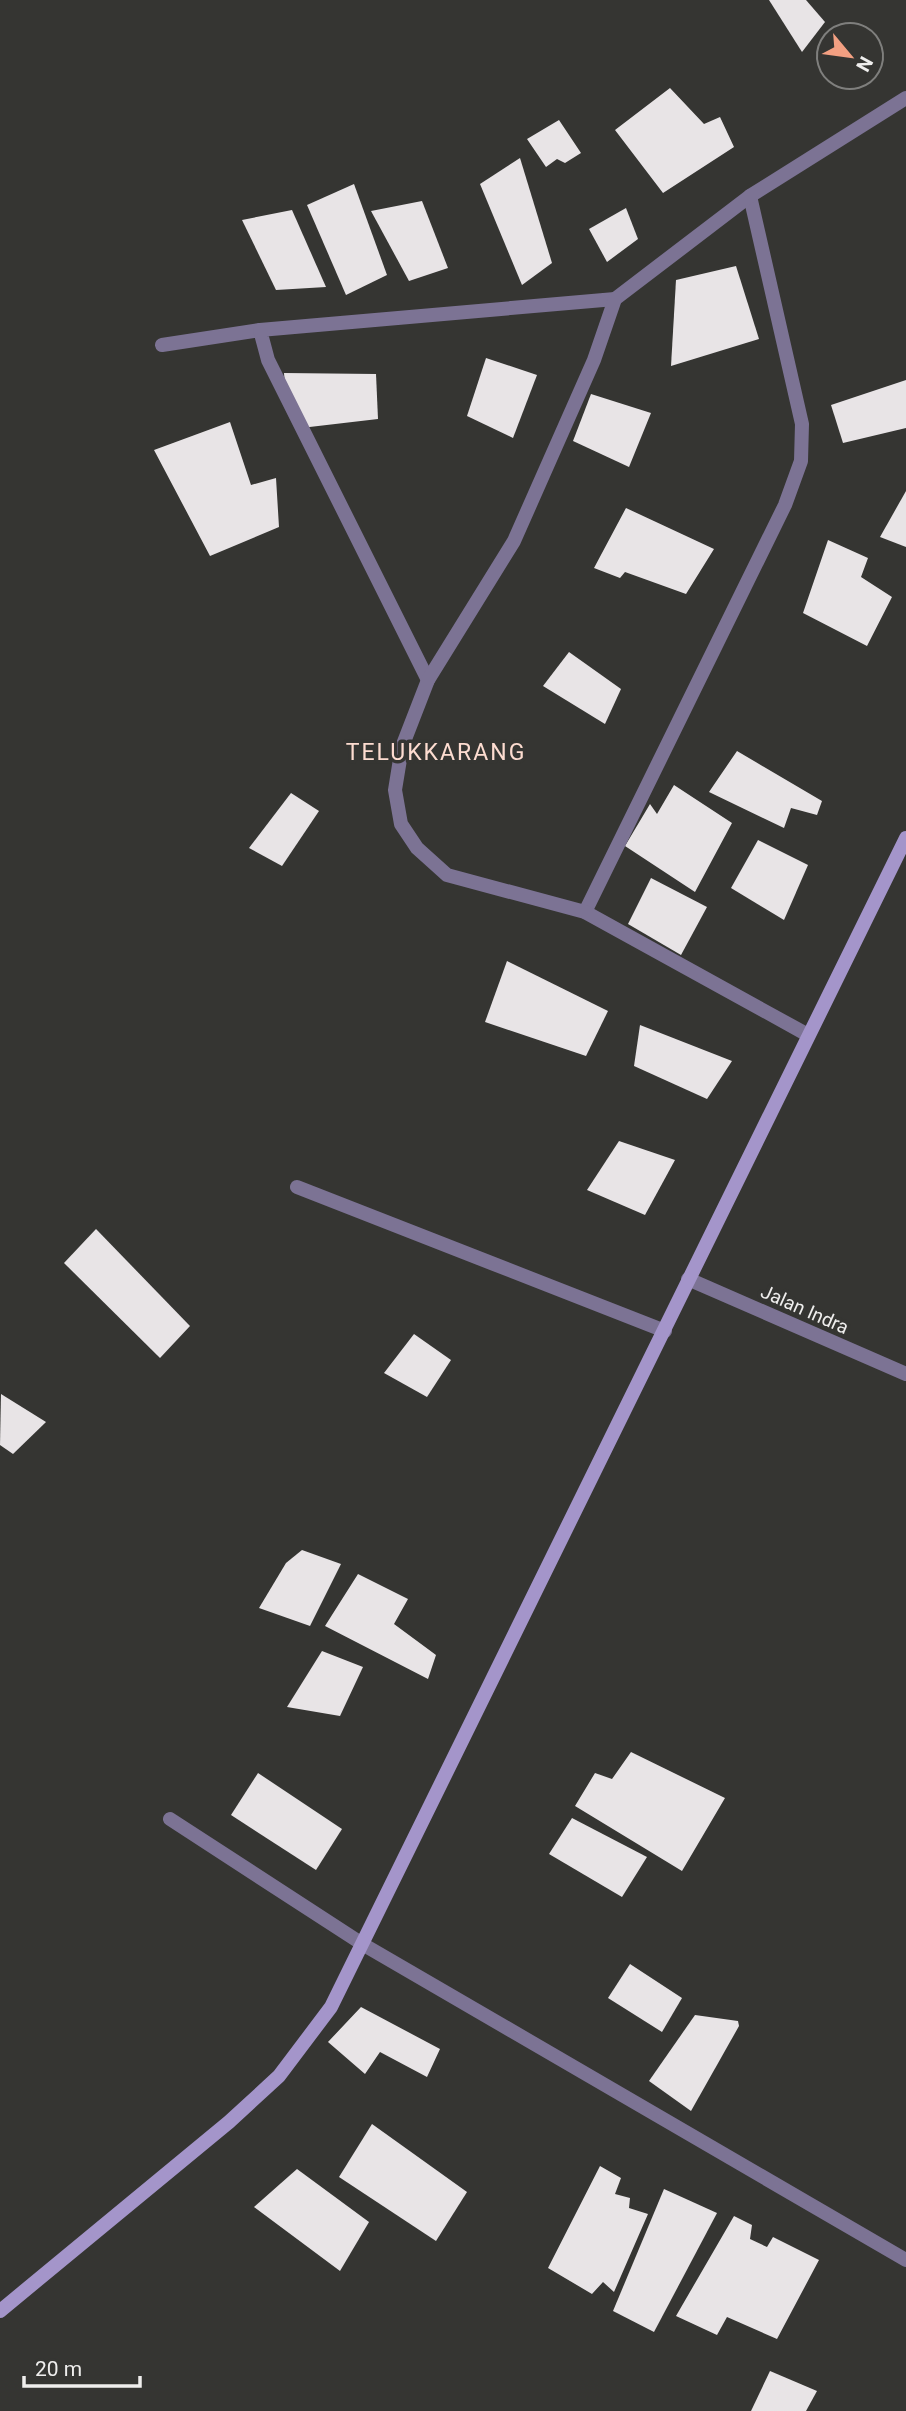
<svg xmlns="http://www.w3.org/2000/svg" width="906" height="2411" font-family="Roboto,sans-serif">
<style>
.building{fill:#e8e4e6}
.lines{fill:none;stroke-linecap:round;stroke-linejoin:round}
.minor{stroke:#7c7394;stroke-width:14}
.secondary{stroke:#a495ca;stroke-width:14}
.labels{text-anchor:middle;stroke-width:7;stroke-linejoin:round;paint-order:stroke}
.street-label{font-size:19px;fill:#efeeed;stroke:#353532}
.quarter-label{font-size:23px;letter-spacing:2px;fill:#fddcd0;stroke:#353532}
</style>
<rect width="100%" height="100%" fill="#353532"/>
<!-- building -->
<g class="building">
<polygon points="769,0 806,0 825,22 802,52"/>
<polygon points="670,88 704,124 720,117 734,147 663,193 615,130"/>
<polygon points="559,120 581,153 565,163 557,159 546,167 527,139"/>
<polygon points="520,158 552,263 522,285 480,184"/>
<polygon points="354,184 387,275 346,295 307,205"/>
<polygon points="422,201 448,268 409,281 371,211"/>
<polygon points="626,208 638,239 607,262 589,229"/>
<polygon points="292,210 326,287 276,290 242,220"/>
<polygon points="736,266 759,339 671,366 676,280"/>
<polygon points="486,358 537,375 513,438 467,416"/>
<polygon points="284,373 376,374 378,419 301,428 285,384"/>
<polygon points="906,380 906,428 843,443 831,405"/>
<polygon points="591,394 651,413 629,467 573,441"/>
<polygon points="230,422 251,485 276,478 279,527 210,556 154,450"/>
<polygon points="906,491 906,547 880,537"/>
<polygon points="626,508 714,549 686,594 625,572 620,578 594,568"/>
<polygon points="828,540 868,558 861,577 892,597 867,646 803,613"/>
<polygon points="569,652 621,689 605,724 543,686"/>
<polygon points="737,751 822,801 817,815 791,808 784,828 709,792"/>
<polygon points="674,785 732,823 695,892 625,846 650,804 657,814"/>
<polygon points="291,793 319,811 282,866 249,848"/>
<polygon points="758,840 808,865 784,920 731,888"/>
<polygon points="651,878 707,907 681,955 628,924"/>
<polygon points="507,961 608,1011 586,1056 485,1022"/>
<polygon points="640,1025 732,1061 707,1099 634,1066"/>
<polygon points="619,1141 675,1160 645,1215 587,1190"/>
<polygon points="96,1229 190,1326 160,1358 64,1263"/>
<polygon points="414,1334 451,1360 427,1397 384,1373"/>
<polygon points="1,1394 46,1422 13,1454 0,1445"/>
<polygon points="302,1550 341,1564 310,1626 259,1608 286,1563"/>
<polygon points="358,1574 408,1599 394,1624 436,1655 428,1679 325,1626"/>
<polygon points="322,1651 363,1667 340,1716 287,1707"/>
<polygon points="631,1752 725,1798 682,1871 575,1806 595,1773 612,1779"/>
<polygon points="258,1773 342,1829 316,1870 231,1815"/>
<polygon points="572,1818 647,1857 622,1897 549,1854"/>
<polygon points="630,1964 682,1998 662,2032 608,1998"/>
<polygon points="361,2007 440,2049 427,2077 380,2052 365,2074 328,2042"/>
<polygon points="695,2015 738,2021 739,2026 691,2111 649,2081"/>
<polygon points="372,2124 467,2192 436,2241 339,2177"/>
<polygon points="600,2166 621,2178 615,2194 630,2198 629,2208 648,2214 614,2292 603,2282 592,2294 548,2268"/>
<polygon points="297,2169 369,2222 340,2271 254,2207"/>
<polygon points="664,2189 717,2213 654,2332 613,2311"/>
<polygon points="734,2216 752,2225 750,2239 767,2247 773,2237 819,2260 777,2339 727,2317 717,2335 676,2316"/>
<polygon points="770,2371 817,2391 806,2411 751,2411"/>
</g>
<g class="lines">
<!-- minor -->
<g class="minor">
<polyline points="162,345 260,330"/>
<polyline points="428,680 268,360 260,330 615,299"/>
<polyline points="585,912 785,505 801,461 802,424 750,196"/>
<polyline points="808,1035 585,912 447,875 417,848 401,824 395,790 402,747 428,680 514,541 594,360 615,299 750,196 906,98"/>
<polyline points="297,1187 665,1331"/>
<polyline points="688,1279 906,1374"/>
<polyline points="170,1819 364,1945 906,2260"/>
</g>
<!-- secondary -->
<polyline class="secondary" points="0,2311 229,2122 279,2076 331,2007 906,838"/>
</g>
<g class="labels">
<!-- street labels -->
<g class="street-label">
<text transform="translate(805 1309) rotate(24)" y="7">Jalan Indra</text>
</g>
<!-- quarter labels -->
<g class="quarter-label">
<text x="436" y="760">TELUKKARANG</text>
</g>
</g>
<!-- north arrow -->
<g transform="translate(850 56) rotate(119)"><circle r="33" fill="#353532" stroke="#7f7f7d" stroke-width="2"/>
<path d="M0-5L12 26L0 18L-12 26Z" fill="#f3a082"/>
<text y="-10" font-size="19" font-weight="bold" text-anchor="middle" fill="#efeeed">N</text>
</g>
<!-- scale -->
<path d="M24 2376v10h116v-10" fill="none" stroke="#efeeed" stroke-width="3.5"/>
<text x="35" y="2376" font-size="21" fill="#efeeed" stroke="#353532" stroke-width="5" paint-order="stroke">20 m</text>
</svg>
